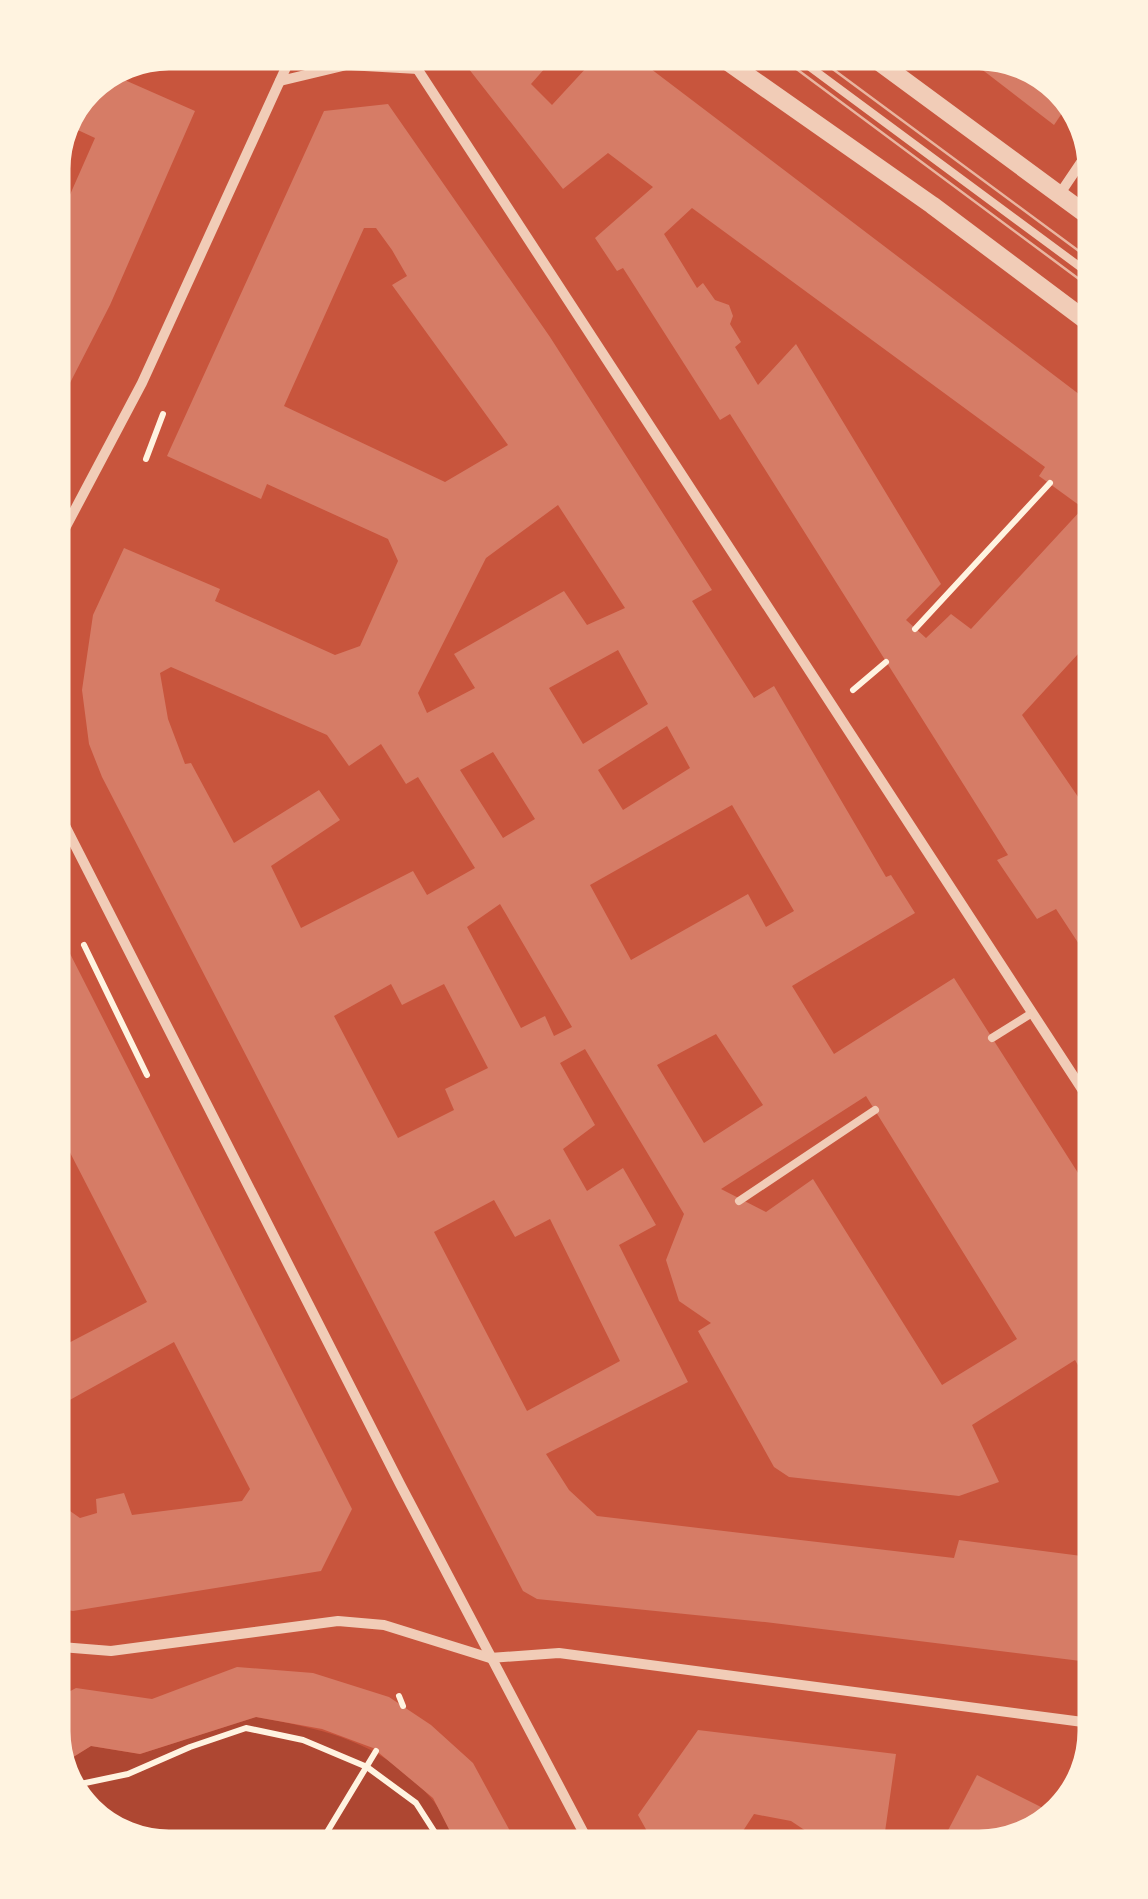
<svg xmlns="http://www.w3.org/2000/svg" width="1148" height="1899" font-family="'Titillium Web',sans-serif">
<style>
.green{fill:#ae4732}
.building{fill:#d67c66;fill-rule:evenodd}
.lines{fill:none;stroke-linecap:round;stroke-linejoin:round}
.path{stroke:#fff3e0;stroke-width:6}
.service{stroke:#f1ccb7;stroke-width:8}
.minor{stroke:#f1ccb7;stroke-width:10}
.tertiary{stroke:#f1ccb7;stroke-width:18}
.tram{stroke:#e9b49f;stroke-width:2.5}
.rim{fill:none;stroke:#fff3e0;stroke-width:5}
</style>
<rect width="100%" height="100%" fill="#c8553d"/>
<!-- green -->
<path class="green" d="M 256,1717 C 328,1730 379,1741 430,1797 C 442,1809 449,1830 457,1845 L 162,1849 L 103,1829 L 62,1782 L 62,1764 L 91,1746 L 140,1754 Z"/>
<!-- building -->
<g class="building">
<path d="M 454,50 L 561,50 L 531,84 L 552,105 L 587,67 L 564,50 L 626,50 L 1088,401 L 1090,641 L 1022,715 L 1085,807 L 1091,800 L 1092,964 L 1056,909 L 1037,919 L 997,860 L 1008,855 L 742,433 L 730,414 L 720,420 L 623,268 L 617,271 L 595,238 L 653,187 L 608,153 L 563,189 ZM 692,208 L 1045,467 L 1039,476 L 1083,508 L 971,629 L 951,614 L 926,638 L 906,620 L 941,584 L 796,344 L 758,385 L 735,347 L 741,342 L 730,324 L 733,316 L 729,305 L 715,300 L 703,283 L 697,288 L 664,234 Z"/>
<polygon points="992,52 1046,70 1071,100 1054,125 980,68"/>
<polygon points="111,74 195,111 110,305 52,418 51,229 54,231 95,138 67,125 85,84"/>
<path d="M 388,104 L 550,337 L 712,590 L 692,601 L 754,698 L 774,686 L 886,877 L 891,875 L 915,913 L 792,986 L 834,1054 L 954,978 L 1094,1198 L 1095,1395 L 1075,1360 L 972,1425 L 999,1482 L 959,1496 L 789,1477 L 774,1467 L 698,1331 L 711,1323 L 679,1301 L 666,1260 L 684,1214 L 585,1049 L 560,1063 L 595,1125 L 563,1149 L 587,1191 L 623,1168 L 656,1225 L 619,1245 L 688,1382 L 546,1454 L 569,1490 L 597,1516 L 954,1558 L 959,1540 L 1097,1558 L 1097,1663 L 765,1622 L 537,1599 L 523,1591 L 102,777 L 89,744 L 82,690 L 93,615 L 124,548 L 220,589 L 215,601 L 335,655 L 360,646 L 398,561 L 388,539 L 267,484 L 261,499 L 167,456 L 324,111 ZM 364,228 L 376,228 L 392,250 L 407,276 L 392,285 L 508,445 L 445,482 L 284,406 ZM 558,505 L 625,608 L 587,625 L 564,591 L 454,654 L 475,688 L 427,713 L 418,693 L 486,558 ZM 618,650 L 648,704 L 583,744 L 549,688 ZM 171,667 L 327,735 L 349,766 L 381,744 L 406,784 L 418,777 L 475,868 L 427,895 L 413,871 L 301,928 L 271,866 L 340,820 L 319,790 L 234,843 L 191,763 L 185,764 L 168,719 L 160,673 ZM 667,726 L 690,768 L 623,810 L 598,770 ZM 493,752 L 535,819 L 503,838 L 460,770 ZM 732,805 L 794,911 L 766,927 L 748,894 L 631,960 L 590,885 ZM 500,904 L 572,1027 L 554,1036 L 545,1016 L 521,1028 L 467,927 ZM 391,984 L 402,1005 L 444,984 L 488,1068 L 445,1089 L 454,1110 L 398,1138 L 334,1016 ZM 716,1034 L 763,1105 L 704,1143 L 657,1065 ZM 866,1096 L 1017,1339 L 942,1385 L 813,1179 L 766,1212 L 721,1189 ZM 494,1200 L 515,1237 L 550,1219 L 620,1361 L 527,1411 L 434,1232 Z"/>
<polygon points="56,926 352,1509 321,1571 73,1611 61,1609 60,1504 80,1518 97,1513 96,1499 124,1493 132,1515 242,1501 250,1489 174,1342 59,1406 59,1348 147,1302 61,1135 57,1137"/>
<polygon points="237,1667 313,1673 389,1697 431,1725 473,1763 517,1844 457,1845 433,1798 373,1748 322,1729 256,1717 140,1754 91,1746 62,1764 61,1696 76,1688 152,1699"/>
<polygon points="698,1730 896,1754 884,1839 818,1839 791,1821 754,1814 741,1834 744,1841 653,1842 638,1815"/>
<polygon points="977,1775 1057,1815 1031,1837 944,1838"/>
</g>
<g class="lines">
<!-- path -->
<g class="path">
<polyline points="146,459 163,414"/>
<polyline points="915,629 1050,483"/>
<polyline points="853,690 886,662"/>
<polyline points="84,945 147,1075"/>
<polyline points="399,1696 403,1706"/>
<polyline points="66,1787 128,1774 190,1747 246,1728 303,1740 367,1767 416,1803 443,1845"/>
<polyline points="318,1847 376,1751"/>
</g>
<!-- service -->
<g class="service">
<polyline points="787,50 1087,272"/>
<polyline points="992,1038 1032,1013"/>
<polyline points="739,1201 875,1110"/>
</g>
<!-- minor -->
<g class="minor">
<polyline points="405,50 1093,1106"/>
<polyline points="280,81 347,65 418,69"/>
<polyline points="1059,195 1086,155"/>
<polyline points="53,551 142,383 294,50"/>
<polyline points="55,806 400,1484 589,1843"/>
<polyline points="61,1647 111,1651 338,1621 384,1625 490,1658 559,1653 1098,1724"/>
</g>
<!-- tertiary -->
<g class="tertiary">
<polyline points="711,50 932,205 1088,322"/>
<polyline points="863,50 1087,215"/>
</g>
<!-- tram -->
<g class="tram">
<polyline points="771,50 1087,285"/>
<polyline points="807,50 1087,257"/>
</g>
</g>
<!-- crop -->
<path d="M0 0H1148V1899H0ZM169 68H979A101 101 0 0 1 1080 169V1731A101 101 0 0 1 979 1832H169A101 101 0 0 1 68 1731V169A101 101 0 0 1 169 68Z" fill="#fff3e0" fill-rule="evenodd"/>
<path class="rim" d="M169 68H979A101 101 0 0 1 1080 169V1731A101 101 0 0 1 979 1832H169A101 101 0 0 1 68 1731V169A101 101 0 0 1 169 68Z"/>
</svg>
